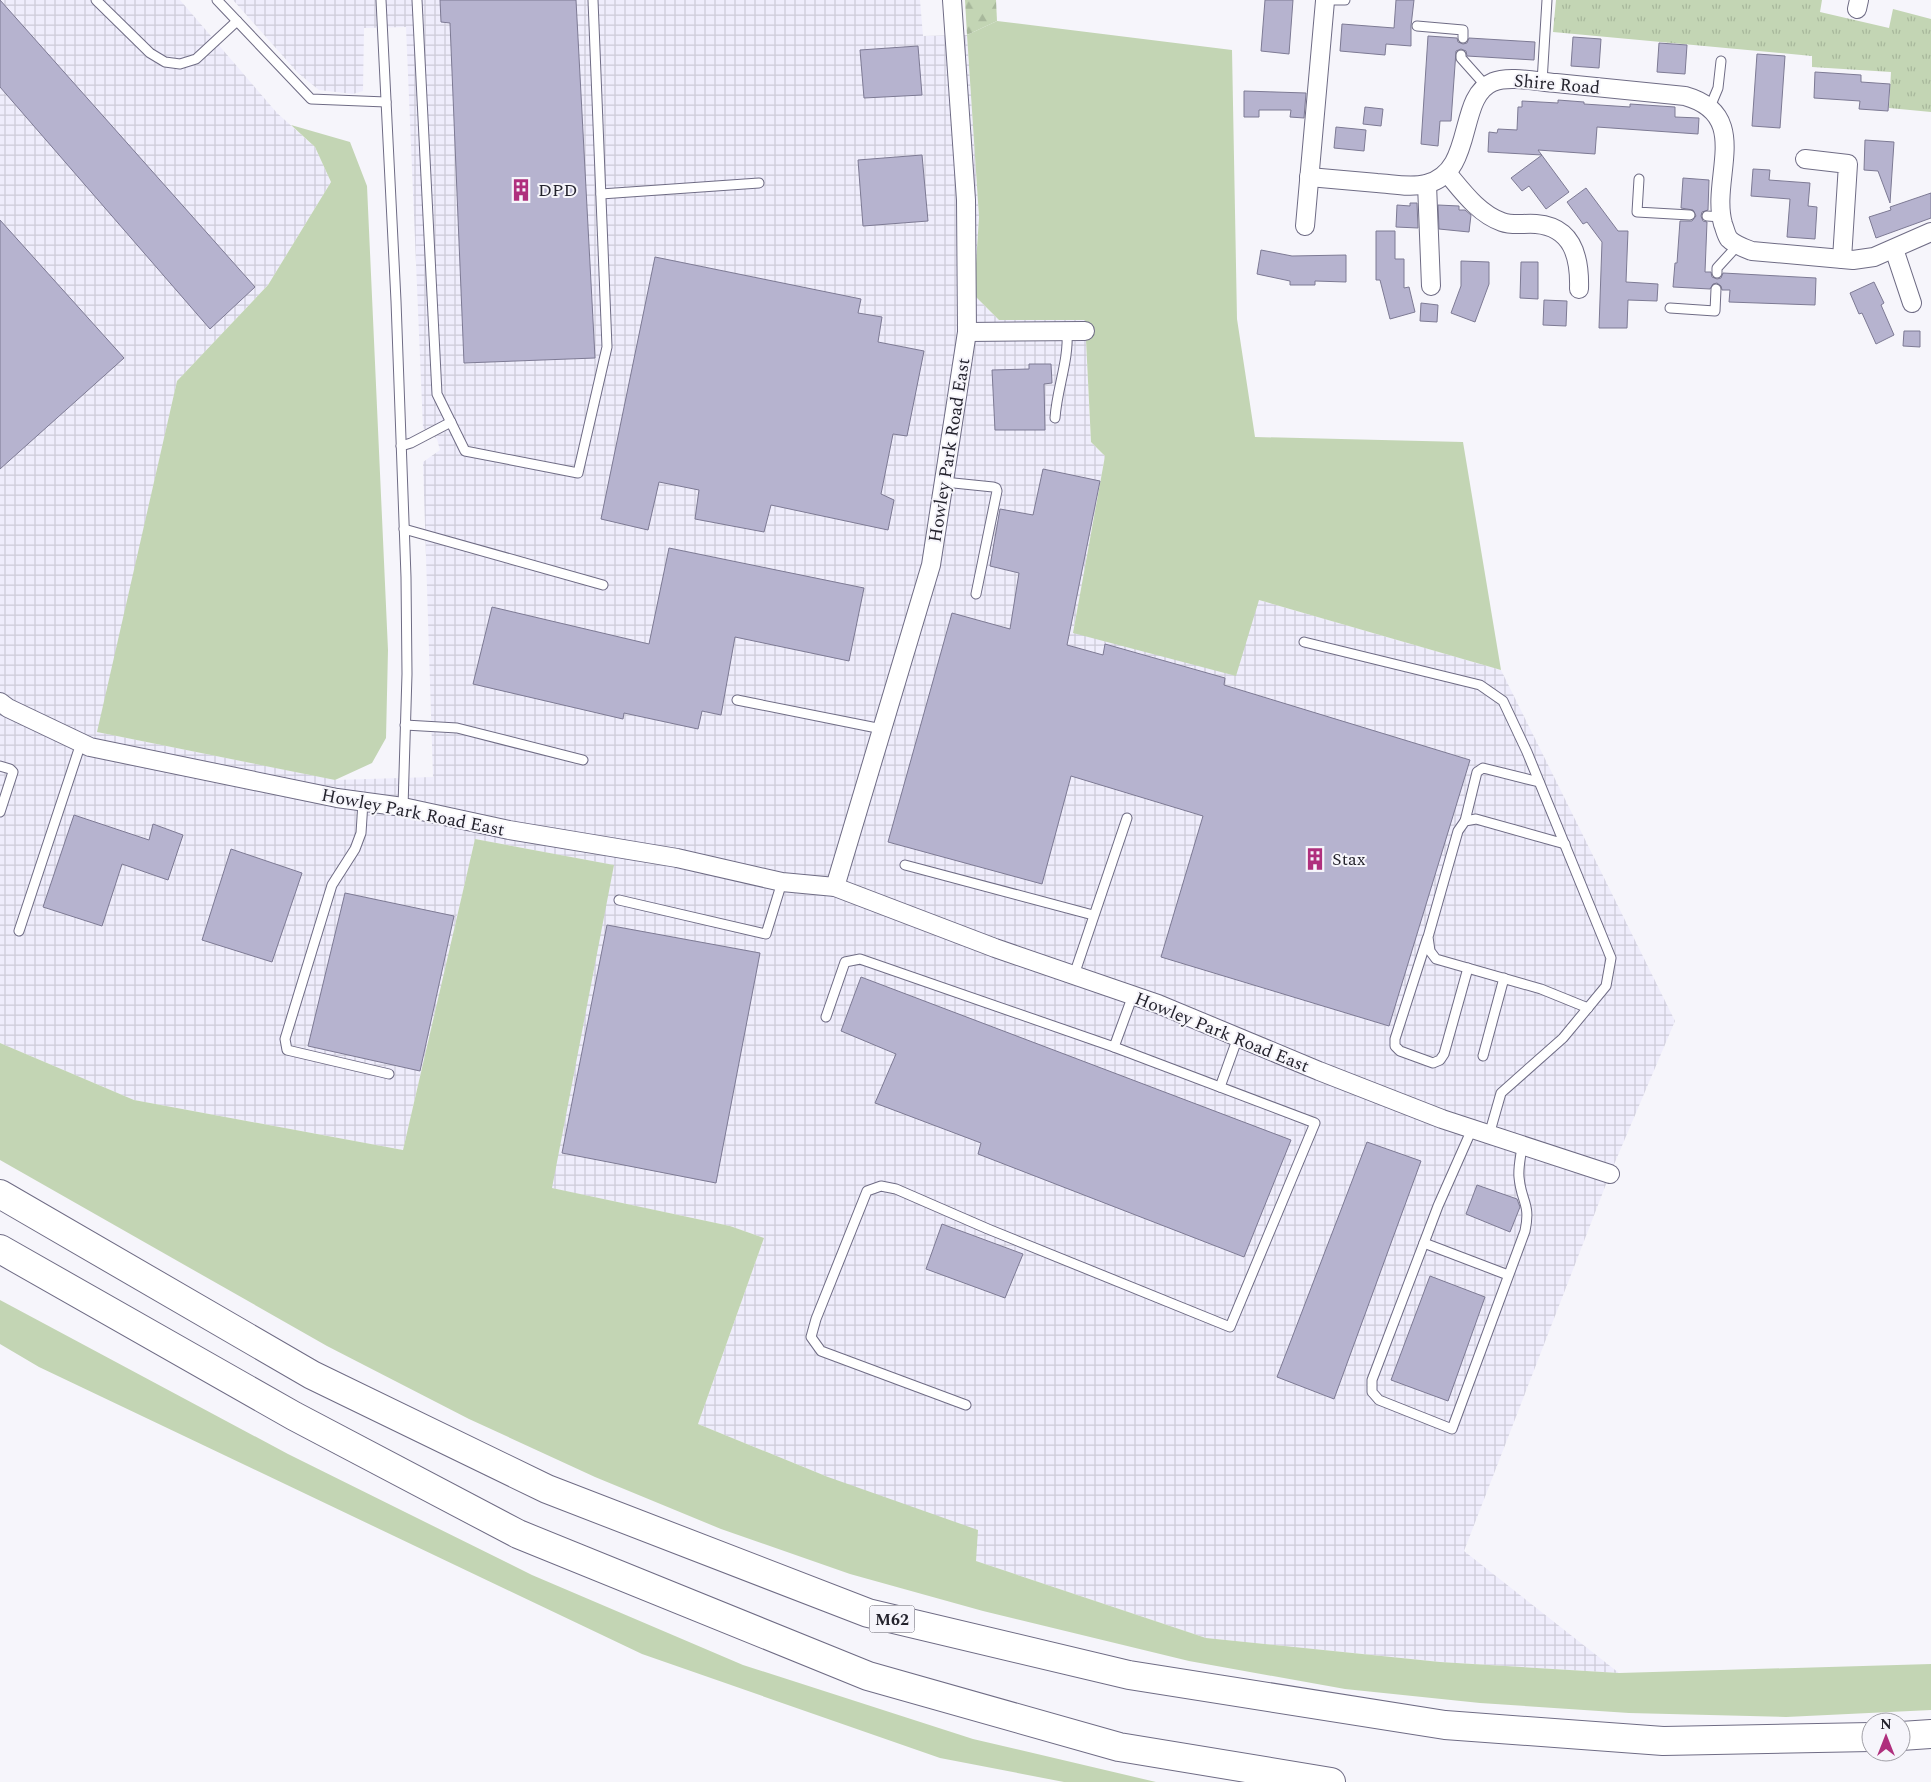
<svg xmlns="http://www.w3.org/2000/svg" width="1931" height="1782" font-family="Spectral,serif">
<style>
.industrial{fill:url(#industrial-grid)}
.grass{fill:#c3d5b4}
.forest{fill:url(#forest-firs)}
.park{fill:url(#park-tufts)}
.building{fill:#b6b3cf;stroke:#7d7a94}
.lines{fill:none;stroke-linecap:round;stroke-linejoin:round}
.lane-casing{stroke:#6f6c85;stroke-width:11}
.street-casing{stroke:#6f6c85;stroke-width:20}
.highway-casing{stroke:#6f6c85;stroke-width:30}
.lane{stroke:#fff;stroke-width:9}
.street{stroke:#fff;stroke-width:18}
.highway{stroke:#fff;stroke-width:28}
.labels{text-anchor:middle;stroke-width:4;stroke-linejoin:round;paint-order:stroke}
.shield{fill:#f6f5fb;stroke:#62616a;stroke-width:1}
.shield-label{font-size:16px;font-weight:bold;fill:#23222c}
.street-label{font-size:18px;fill:#23222c;stroke:#f6f5fb}
.poi-label{font-size:18px;fill:#23222c;stroke:#f6f5fb;text-anchor:start}
</style>
<defs>
<pattern id="industrial-grid" width="8" height="8" patternUnits="userSpaceOnUse" patternTransform="scale(1.25)"><rect width="8" height="8" fill="#efedfc"/><path d="M0 4h8M4 0v8" fill="none" stroke="#cdcbd8"/></pattern>
<pattern id="forest-firs" width="22" height="20" patternUnits="userSpaceOnUse" patternTransform="scale(1.25)"><rect width="22" height="20" fill="#c3d5b4"/><path d="M5 1l3.5 6h-7zM16 11l3.5 6h-7z" fill="#a7b79b"/></pattern>
<pattern id="park-tufts" width="24" height="20" patternUnits="userSpaceOnUse" patternTransform="scale(1.25)"><rect width="24" height="20" fill="#c3d5b4"/><path d="M3 7l-1-3M5 7V3M7 7l1-3M15 17l-1-3M17 17v-4M19 17l1-3" fill="none" stroke="#a7b79b"/></pattern>
</defs>
<rect width="100%" height="100%" fill="#f6f5fb"/>
<!-- industrial -->
<polygon class="industrial" points="0,0 180,0 277,113 315,147 331,182 268,285 177,381 98,732 335,780 433,777 423,462 440,450 437,439 423,428 406,27 364,28 363,91 353,94 319,90 298,73 233,0 920,0 923,36 967,35 979,217 974,295 999,320 1085,320 1091,442 1105,456 1073,633 1259,600 1501,670 1675,1021 1610,1174 1464,1551 1619,1673 1440,1662 1206,1638 976,1561 828,1477 698,1424 764,1238 730,1226 551,1188 613,865 475,839 403,1150 134,1100 0,1043"/>
<!-- grass -->
<g class="grass">
<polygon points="997,21 1232,50 1237,319 1255,437 1463,442 1501,670 1259,600 1236,676 1073,633 1105,456 1091,442 1085,320 999,320 974,295 979,217 967,35"/>
<polygon points="291,125 350,142 367,186 388,650 386,738 372,763 335,780 97,732 177,381 268,285 331,182 315,147"/>
<polygon points="475,839 614,865 552,1188 730,1226 764,1238 698,1424 828,1477 978,1530 976,1561 1206,1638 1440,1662 1619,1673 1931,1664 1931,1710 1786,1717 1629,1713 1480,1703 1345,1689 1189,1661 983,1611 850,1574 721,1529 595,1477 469,1419 327,1346 0,1160 0,1043 134,1100 403,1150"/>
<polygon points="0,1300 288,1454 532,1575 743,1665 973,1739 1156,1782 1064,1782 940,1758 642,1654 39,1367 0,1344"/>
</g>
<!-- forest -->
<polygon class="forest" points="965,0 996,0 997,21 967,35"/>
<!-- park -->
<polygon class="park" points="1556,0 1822,0 1820,12 1889,28 1893,9 1931,19 1931,112 1889,108 1891,72 1812,67 1812,56 1553,32"/>
<!-- building -->
<g class="building">
<polygon points="0,0 255,287 210,329 0,87"/>
<polygon points="440,0 576,0 595,358 464,363 450,23 441,22"/>
<polygon points="1265,0 1293,0 1289,54 1261,51"/>
<polygon points="1396,0 1414,0 1411,26 1411,46 1386,44 1385,55 1340,51 1342,24 1394,28"/>
<polygon points="1428,36 1457,38 1458,42 1463,44 1467,43 1469,38 1535,42 1534,60 1467,56 1466,51 1461,49 1456,51 1451,121 1440,121 1438,146 1421,144"/>
<polygon points="1573,37 1601,39 1599,68 1571,66"/>
<polygon points="1659,43 1687,45 1685,74 1657,72"/>
<polygon points="918,46 922,95 864,98 860,50"/>
<polygon points="1757,54 1785,56 1780,128 1752,126"/>
<polygon points="1815,72 1861,75 1861,82 1890,84 1888,111 1859,109 1860,101 1814,98"/>
<polygon points="1244,91 1306,93 1304,118 1290,117 1291,110 1259,110 1259,117 1244,117"/>
<polygon points="1558,100 1584,102 1584,104 1630,107 1630,104 1675,107 1675,117 1699,118 1698,134 1597,127 1595,154 1538,150 1569,192 1546,209 1529,186 1522,191 1511,178 1542,155 1488,152 1489,132 1497,133 1498,129 1517,130 1518,107 1522,107 1522,101 1558,103"/>
<polygon points="1365,107 1383,109 1381,126 1363,124"/>
<polygon points="1336,127 1366,130 1364,151 1334,148"/>
<polygon points="1865,140 1894,142 1890,203 1878,171 1864,170"/>
<polygon points="922,155 928,221 863,226 858,160"/>
<polygon points="1753,169 1770,170 1769,180 1810,183 1808,206 1817,207 1815,239 1787,237 1790,199 1751,196"/>
<polygon points="1683,178 1709,180 1708,210 1702,212 1701,216 1703,221 1707,222 1705,272 1711,272 1712,277 1717,279 1721,278 1723,273 1816,278 1815,305 1729,302 1730,290 1722,290 1721,286 1717,283 1713,284 1710,289 1673,287 1675,263 1677,263 1680,221 1692,221 1696,216 1693,210 1681,208"/>
<polygon points="1586,188 1618,231 1628,231 1626,282 1658,284 1657,301 1628,300 1627,328 1599,328 1602,242 1587,222 1583,224 1567,202"/>
<polygon points="1931,193 1931,218 1876,238 1869,217 1891,210 1890,207"/>
<polygon points="1410,203 1417,203 1418,228 1396,227 1397,205 1410,206"/>
<polygon points="1438,205 1459,206 1459,210 1465,210 1471,215 1469,232 1439,229"/>
<polygon points="0,220 124,358 0,469"/>
<polygon points="1376,231 1395,231 1395,259 1404,259 1404,288 1409,287 1415,312 1390,319 1380,280 1376,280"/>
<polygon points="1261,250 1292,256 1346,255 1346,282 1315,281 1315,285 1290,285 1290,281 1257,274"/>
<polygon points="655,257 861,299 858,313 882,317 878,342 924,351 907,436 893,434 881,494 894,500 888,530 771,505 764,532 695,519 699,490 659,482 648,530 601,519"/>
<polygon points="1461,261 1489,262 1489,284 1475,322 1451,313 1461,286"/>
<polygon points="1521,262 1538,262 1538,299 1520,298"/>
<polygon points="1874,282 1884,303 1881,305 1894,335 1876,344 1862,313 1859,314 1850,293"/>
<polygon points="1544,300 1567,301 1566,326 1543,325"/>
<polygon points="1421,303 1438,305 1437,322 1420,321"/>
<polygon points="1904,331 1920,331 1920,347 1903,346"/>
<polygon points="1029,364 1051,364 1052,383 1044,384 1045,430 995,430 992,370 1029,369"/>
<polygon points="1043,469 1100,481 1067,645 1103,655 1105,644 1225,678 1224,685 1470,760 1389,1026 1161,957 1203,816 1071,776 1042,884 888,842 952,613 1010,629 1019,573 990,566 1000,509 1033,515"/>
<polygon points="669,548 864,588 849,661 735,637 721,715 702,711 698,729 624,713 623,719 473,684 492,607 649,644"/>
<polygon points="74,815 149,840 153,824 183,835 168,880 122,864 102,926 43,907"/>
<polygon points="231,849 302,873 272,962 202,940"/>
<polygon points="345,893 454,916 420,1071 308,1046"/>
<polygon points="607,925 760,953 716,1183 562,1153"/>
<polygon points="861,977 1291,1140 1244,1257 978,1154 981,1143 875,1103 896,1054 841,1031"/>
<polygon points="1367,1142 1421,1161 1334,1399 1277,1377"/>
<polygon points="1477,1185 1517,1199 1520,1207 1510,1232 1466,1214"/>
<polygon points="942,1224 1023,1254 1005,1298 926,1269"/>
<polygon points="1430,1276 1485,1297 1448,1401 1391,1380"/>
</g>
<g class="lines">
<defs>
<g id="lane">
<polyline points="96,0 150,53 165,62 180,64 196,59 237,21"/>
<polyline points="217,0 311,99 386,102"/>
<polyline points="381,0 396,301 406,577 407,674 403,807"/>
<polyline points="417,0 437,394 465,451 578,473 607,347 593,0"/>
<polyline points="1324,0 1345,0"/>
<polyline points="1417,26 1463,30 1463,38"/>
<polyline points="1461,55 1461,58 1486,86"/>
<polyline points="1542,82 1547,0"/>
<polyline points="1710,107 1718,88 1721,61"/>
<polyline points="1639,179 1637,212 1690,215"/>
<polyline points="601,194 759,183"/>
<polyline points="1707,216 1721,217"/>
<polyline points="1717,273 1717,268 1738,245"/>
<polyline points="1670,308 1715,311 1716,289"/>
<path d="M 1055,418 C 1057,388 1069,361 1067,331"/>
<polyline points="401,446 411,443 451,422"/>
<polyline points="944,482 993,487 996,488 997,491 976,594"/>
<polyline points="404,529 603,585"/>
<polyline points="1304,642 1480,685 1503,701 1527,752 1611,958 1606,986 1563,1038 1501,1093 1489,1135"/>
<polyline points="737,700 882,729"/>
<polyline points="405,725 457,728 583,760"/>
<polyline points="0,766 10,769 13,772 0,812"/>
<polyline points="363,802 361,833 355,849 332,885 285,1039 287,1050 389,1074"/>
<polyline points="1465,821 1477,772 1483,768 1539,782"/>
<polyline points="1565,844 1476,819 1465,821 1458,831 1428,937 1430,951 1436,959 1541,989 1588,1008"/>
<polyline points="905,865 1093,915"/>
<polyline points="619,900 766,934 782,882"/>
<polyline points="19,931 81,743"/>
<polyline points="1427,939 1395,1039 1395,1046 1400,1051 1433,1063 1440,1060 1444,1054 1468,968"/>
<polyline points="1074,975 1127,818"/>
<polyline points="826,1017 845,962 860,959 1114,1047 1133,995"/>
<polyline points="1483,1056 1504,978"/>
<polyline points="1220,1087 1238,1037"/>
<path d="M 1472,1129 L 1438,1206 L 1372,1380 L 1372,1392 L 1379,1400 L 1452,1429 L 1525,1231 C 1531,1203 1521,1202 1519,1177 C 1518,1167 1521,1156 1522,1146"/>
<polyline points="1424,1243 1508,1275"/>
<polyline points="966,1405 821,1351 811,1337 816,1319 867,1191 881,1186 896,1189 988,1229 1230,1327 1315,1123 1114,1047"/>
</g>
<g id="street">
<polyline points="1857,9 1859,0"/>
<polyline points="1805,159 1848,164 1842,259"/>
<path d="M 1448,174 C 1463,192 1479,214 1502,222 C 1513,226 1524,223 1536,224 C 1573,227 1580,258 1579,289"/>
<path d="M 1309,177 C 1332,179 1354,181 1377,183 C 1393,184 1410,188 1426,184 C 1476,172 1456,97 1493,82 C 1509,75 1539,82 1556,83 C 1599,87 1642,92 1685,96 C 1753,115 1710,178 1723,224 C 1725,229 1726,235 1729,239 C 1735,245 1744,248 1752,251 L 1853,260 L 1874,257 L 1931,232"/>
<polyline points="1427,184 1431,286"/>
<polyline points="1305,226 1325,1"/>
<polyline points="1894,249 1912,303"/>
<polyline points="967,332 1085,331"/>
<polyline points="0,702 8,708 90,747 337,798 403,807 509,830 677,858 782,882 835,887 995,948 1158,1004 1319,1071 1442,1119 1610,1174"/>
<polyline points="835,887 931,565 967,332 966,200 952,0"/>
</g>
<g id="highway">
<polyline points="0,1194 312,1375 547,1489 868,1613 1129,1675 1445,1725 1663,1741 1871,1737"/>
<polyline points="0,1249 294,1416 518,1534 868,1676 1119,1747 1331,1782"/>
<polyline points="1901,1736 1931,1734"/>
</g>
</defs>
<!-- lane casing -->
<use href="#lane" class="lane-casing"/>
<!-- street casing -->
<use href="#street" class="street-casing"/>
<!-- highway casing -->
<use href="#highway" class="highway-casing"/>
<!-- lane -->
<use href="#lane" class="lane"/>
<!-- street -->
<use href="#street" class="street"/>
<!-- highway -->
<use href="#highway" class="highway"/>
</g>
<!-- icons -->
<defs>
<symbol id="building-bare" viewBox="-9 -9 18 18"><path d="M-4-6H4V6H1V3H-1V6H-4ZM-2.5-4.3h1.7v1.8h-1.7ZM.8-4.3h1.7v1.8H.8ZM-2.5-1h1.7V.8h-1.7ZM.8-1h1.7V.8H.8Z" fill="#af2f7d" stroke="#f6f5fb" stroke-width="2.5" paint-order="stroke"/></symbol>
</defs>
<g fill-rule="evenodd">
<use href="#building-bare" x="505" y="174" width="32" height="32"/>
<use href="#building-bare" x="1299" y="843" width="32" height="32"/>
</g>
<g class="labels">
<!-- shield labels -->
<rect class="shield" x="869.5" y="1605.5" width="45" height="27" rx="4"/>
<g class="shield-label">
<text x="892" y="1625">M62</text>
</g>
<!-- street labels -->
<g class="street-label">
<text transform="translate(1557 84) rotate(5)" y="6">Shire Road</text>
<text transform="translate(949 450) rotate(-81)" y="6">Howley Park Road East</text>
<text transform="translate(413 812) rotate(11)" y="6">Howley Park Road East</text>
<text transform="translate(1222 1032) rotate(22)" y="6">Howley Park Road East</text>
</g>
<!-- poi labels -->
<g class="poi-label">
<text x="538" y="196">DPD</text>
<text x="1332" y="865">Stax</text>
</g>
</g>
<!-- north arrow -->
<g transform="translate(1886 1737)"><circle r="24" fill="#f6f5fb" stroke="#a2a1a8"/>
<path d="M0-4L9 19L0 12L-9 19Z" fill="#af2f7d"/>
<text y="-8" font-size="14" font-weight="bold" text-anchor="middle" fill="#23222c">N</text>
</g>
</svg>
